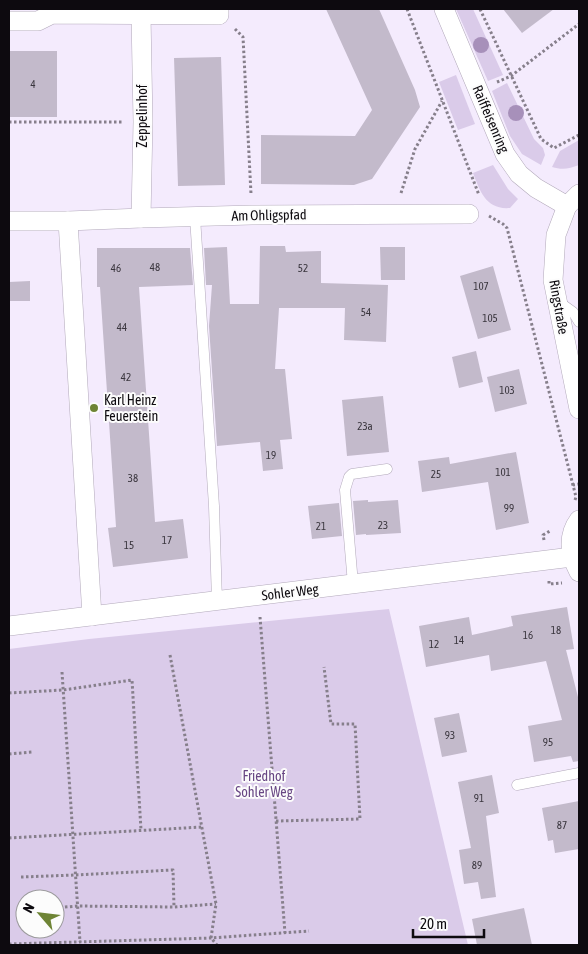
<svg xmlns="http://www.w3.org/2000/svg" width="588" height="954" font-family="'Asap Condensed',sans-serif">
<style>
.green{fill:#dacbe9;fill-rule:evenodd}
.building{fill:#c3bacb}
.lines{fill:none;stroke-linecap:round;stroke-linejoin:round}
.lane-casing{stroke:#b2a9ba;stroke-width:11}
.street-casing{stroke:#b2a9ba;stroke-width:20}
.path{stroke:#867f8b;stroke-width:3;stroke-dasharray:2.5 2.5;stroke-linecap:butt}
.lane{stroke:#fff;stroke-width:10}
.street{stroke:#fff;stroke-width:19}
.tree{fill:#a790ba}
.poi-dot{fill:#6e8435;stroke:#fcfcfc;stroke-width:2}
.labels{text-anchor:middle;stroke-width:4;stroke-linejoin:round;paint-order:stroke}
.number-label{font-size:11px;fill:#3a363e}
.street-label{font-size:14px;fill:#0d0a0f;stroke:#fcfcfc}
.poi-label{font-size:14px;fill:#0d0a0f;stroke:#fcfcfc;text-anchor:start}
.park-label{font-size:14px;fill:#684684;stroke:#fcfcfc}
</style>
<rect width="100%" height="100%" fill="#f4ebfd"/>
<!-- green -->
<g class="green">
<polygon points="456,9 473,9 503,75 488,81"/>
<polygon points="456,75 475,124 458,130 439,82"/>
<polygon points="507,83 534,139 543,148 545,155 541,165 522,154 510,136 492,91"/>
<path d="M 579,140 L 579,165 C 569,169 562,170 552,167 L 560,151 Z"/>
<path d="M 493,165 L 508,189 L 518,199 L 510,208 C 486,210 480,191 473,173 Z"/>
<path d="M 389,609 L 468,945 L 9,945 L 9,649 L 89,639 ZM 25,899 L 55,899 L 55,929 L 25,929 Z"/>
</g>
<!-- building -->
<g class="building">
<polygon points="326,9 379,9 415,90 420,107 372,179 354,185 261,184 261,135 355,136 372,110"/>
<polygon points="503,9 554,9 522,33"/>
<rect x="9" y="51" width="48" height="66"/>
<polygon points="221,57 225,185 178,186 174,58"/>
<polygon points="260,246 285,246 286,252 321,251 321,283 388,285 386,342 344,340 345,308 279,308 275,369 285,369 292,439 280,440 283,469 263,471 260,442 217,446 209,326 212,285 206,285 204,248 227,247 230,304 259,304"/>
<polygon points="380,247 405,247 405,280 381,280"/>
<polygon points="97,248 190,248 193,285 139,287 155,522 183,519 188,558 113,567 108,528 116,527 100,287 97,287"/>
<polygon points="493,266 511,330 478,339 460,276"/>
<polygon points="30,281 30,301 9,301 9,282"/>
<polygon points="476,351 483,382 459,388 452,357"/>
<polygon points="519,369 527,404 495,412 487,377"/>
<polygon points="383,396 389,452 347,456 342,400"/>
<polygon points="516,452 529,523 496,530 488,482 422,492 418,461 449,457 450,464"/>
<polygon points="368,500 368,502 398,500 401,533 366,535 366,534 356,535 353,501"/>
<polygon points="339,503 342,536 312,539 308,506"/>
<polygon points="567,607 574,649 566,650 579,701 579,761 573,762 571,756 534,762 528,726 562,720 546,661 491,671 489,655 426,667 419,626 469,617 472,635 513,626 511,616"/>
<polygon points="459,713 467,752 442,757 434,718"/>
<polygon points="492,775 499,813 486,816 496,897 481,899 478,882 464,884 459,850 471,848 458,782"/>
<polygon points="579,801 579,849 555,853 553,840 548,841 542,808"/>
<polygon points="524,908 532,945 477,945 472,919"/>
</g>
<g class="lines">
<defs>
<g id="lane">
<polyline points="195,217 214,506 217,601"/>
<polyline points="559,302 573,312 579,322"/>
<polyline points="353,584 345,490 349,477 352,474 387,469"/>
<polyline points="517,785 579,773"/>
</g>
<g id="street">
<polyline points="444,9 505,154 519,174 536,188 567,206"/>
<polyline points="9,21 38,21 52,14 219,15 219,9"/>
<polyline points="579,194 567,206 556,235 553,280 579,409"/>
<polyline points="141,218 143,122 141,15"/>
<polyline points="9,221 68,221 92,616"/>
<polyline points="68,221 141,218 252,215 469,214"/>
<path d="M 579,520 C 567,536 570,555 579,572"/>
<polyline points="9,626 572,557"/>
</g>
</defs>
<!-- lane casing -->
<use href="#lane" class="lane-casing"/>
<!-- street casing -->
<use href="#street" class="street-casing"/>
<!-- path -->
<g class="path">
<polyline points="407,9 479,195"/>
<polyline points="480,9 541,139 554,148 579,135"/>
<polyline points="235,29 243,37 251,194"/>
<polyline points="497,82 511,76 579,24"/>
<polyline points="9,122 123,122"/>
<polyline points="401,193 415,149 442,101"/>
<polyline points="489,216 503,224 507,228 573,485"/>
<polyline points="575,500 576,497 573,485 579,484"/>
<polyline points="544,540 543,535 550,531"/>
<polyline points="549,581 549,584 562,583"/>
<polyline points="260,617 285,933"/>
<polyline points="170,655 216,904 211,938 217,945"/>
<polyline points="62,672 80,942"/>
<polyline points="9,693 63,690 132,680 141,830"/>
<polyline points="9,754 32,752"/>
<polyline points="276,821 360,819 355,724 331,724 324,667"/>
<polyline points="9,838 202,827"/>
<polyline points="21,877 75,875 173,870 174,907"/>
<polyline points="55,908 77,906 174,907 216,904"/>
<polyline points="9,944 211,938 309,931"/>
</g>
<!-- lane -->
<use href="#lane" class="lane"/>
<!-- street -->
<use href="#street" class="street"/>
</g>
<!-- trees -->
<g class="tree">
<circle cx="481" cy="45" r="8"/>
<circle cx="516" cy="113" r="8"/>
</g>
<!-- markers -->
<circle class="poi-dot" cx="94" cy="408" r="5"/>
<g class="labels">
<!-- number labels -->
<g class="number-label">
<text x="33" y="88">4</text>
<text x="155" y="271">48</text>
<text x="116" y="272">46</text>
<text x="303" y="272">52</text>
<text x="481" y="290">107</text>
<text x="366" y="316">54</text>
<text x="490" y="322">105</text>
<text x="122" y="331">44</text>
<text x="126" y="381">42</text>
<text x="507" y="394">103</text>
<text x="365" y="430">23a</text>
<text x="271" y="459">19</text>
<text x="503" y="476">101</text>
<text x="436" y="478">25</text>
<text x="133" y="482">38</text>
<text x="509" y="512">99</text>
<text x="383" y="529">23</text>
<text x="321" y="530">21</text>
<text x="167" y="544">17</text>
<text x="129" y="549">15</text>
<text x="556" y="634">18</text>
<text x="528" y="639">16</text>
<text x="459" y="644">14</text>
<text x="434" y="648">12</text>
<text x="450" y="739">93</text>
<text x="548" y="746">95</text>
<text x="479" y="802">91</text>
<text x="562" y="829">87</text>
<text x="477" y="869">89</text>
</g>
<!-- street labels -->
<g class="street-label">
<text transform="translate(142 116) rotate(-90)" y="5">Zeppelinhof</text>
<text transform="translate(491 119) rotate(67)" y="5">Raiffeisenring</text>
<text transform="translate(269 215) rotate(-1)" y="5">Am Ohligspfad</text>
<text transform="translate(559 307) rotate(80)" y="5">Ringstraße</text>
<text transform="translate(290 592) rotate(-7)" y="5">Sohler Weg</text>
</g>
<!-- poi labels -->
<g class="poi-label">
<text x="104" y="405">Karl Heinz<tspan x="104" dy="16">Feuerstein</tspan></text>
</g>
<!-- park labels -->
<g class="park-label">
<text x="264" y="781">Friedhof<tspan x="264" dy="16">Sohler Weg</tspan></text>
</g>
</g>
<!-- border -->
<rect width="588" height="954" fill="none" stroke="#0d0a0f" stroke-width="20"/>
<!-- north arrow -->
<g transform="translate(40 914) rotate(298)"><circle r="24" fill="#fcfcfc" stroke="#9c9b9d"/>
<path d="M0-4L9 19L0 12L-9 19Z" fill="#6e8435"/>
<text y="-8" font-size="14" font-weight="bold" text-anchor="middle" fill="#0d0a0f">N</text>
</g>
<!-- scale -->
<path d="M413 929v8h71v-8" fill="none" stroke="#0d0a0f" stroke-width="2.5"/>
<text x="420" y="929" font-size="15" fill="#0d0a0f" stroke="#fcfcfc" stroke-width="4" paint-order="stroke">20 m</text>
</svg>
